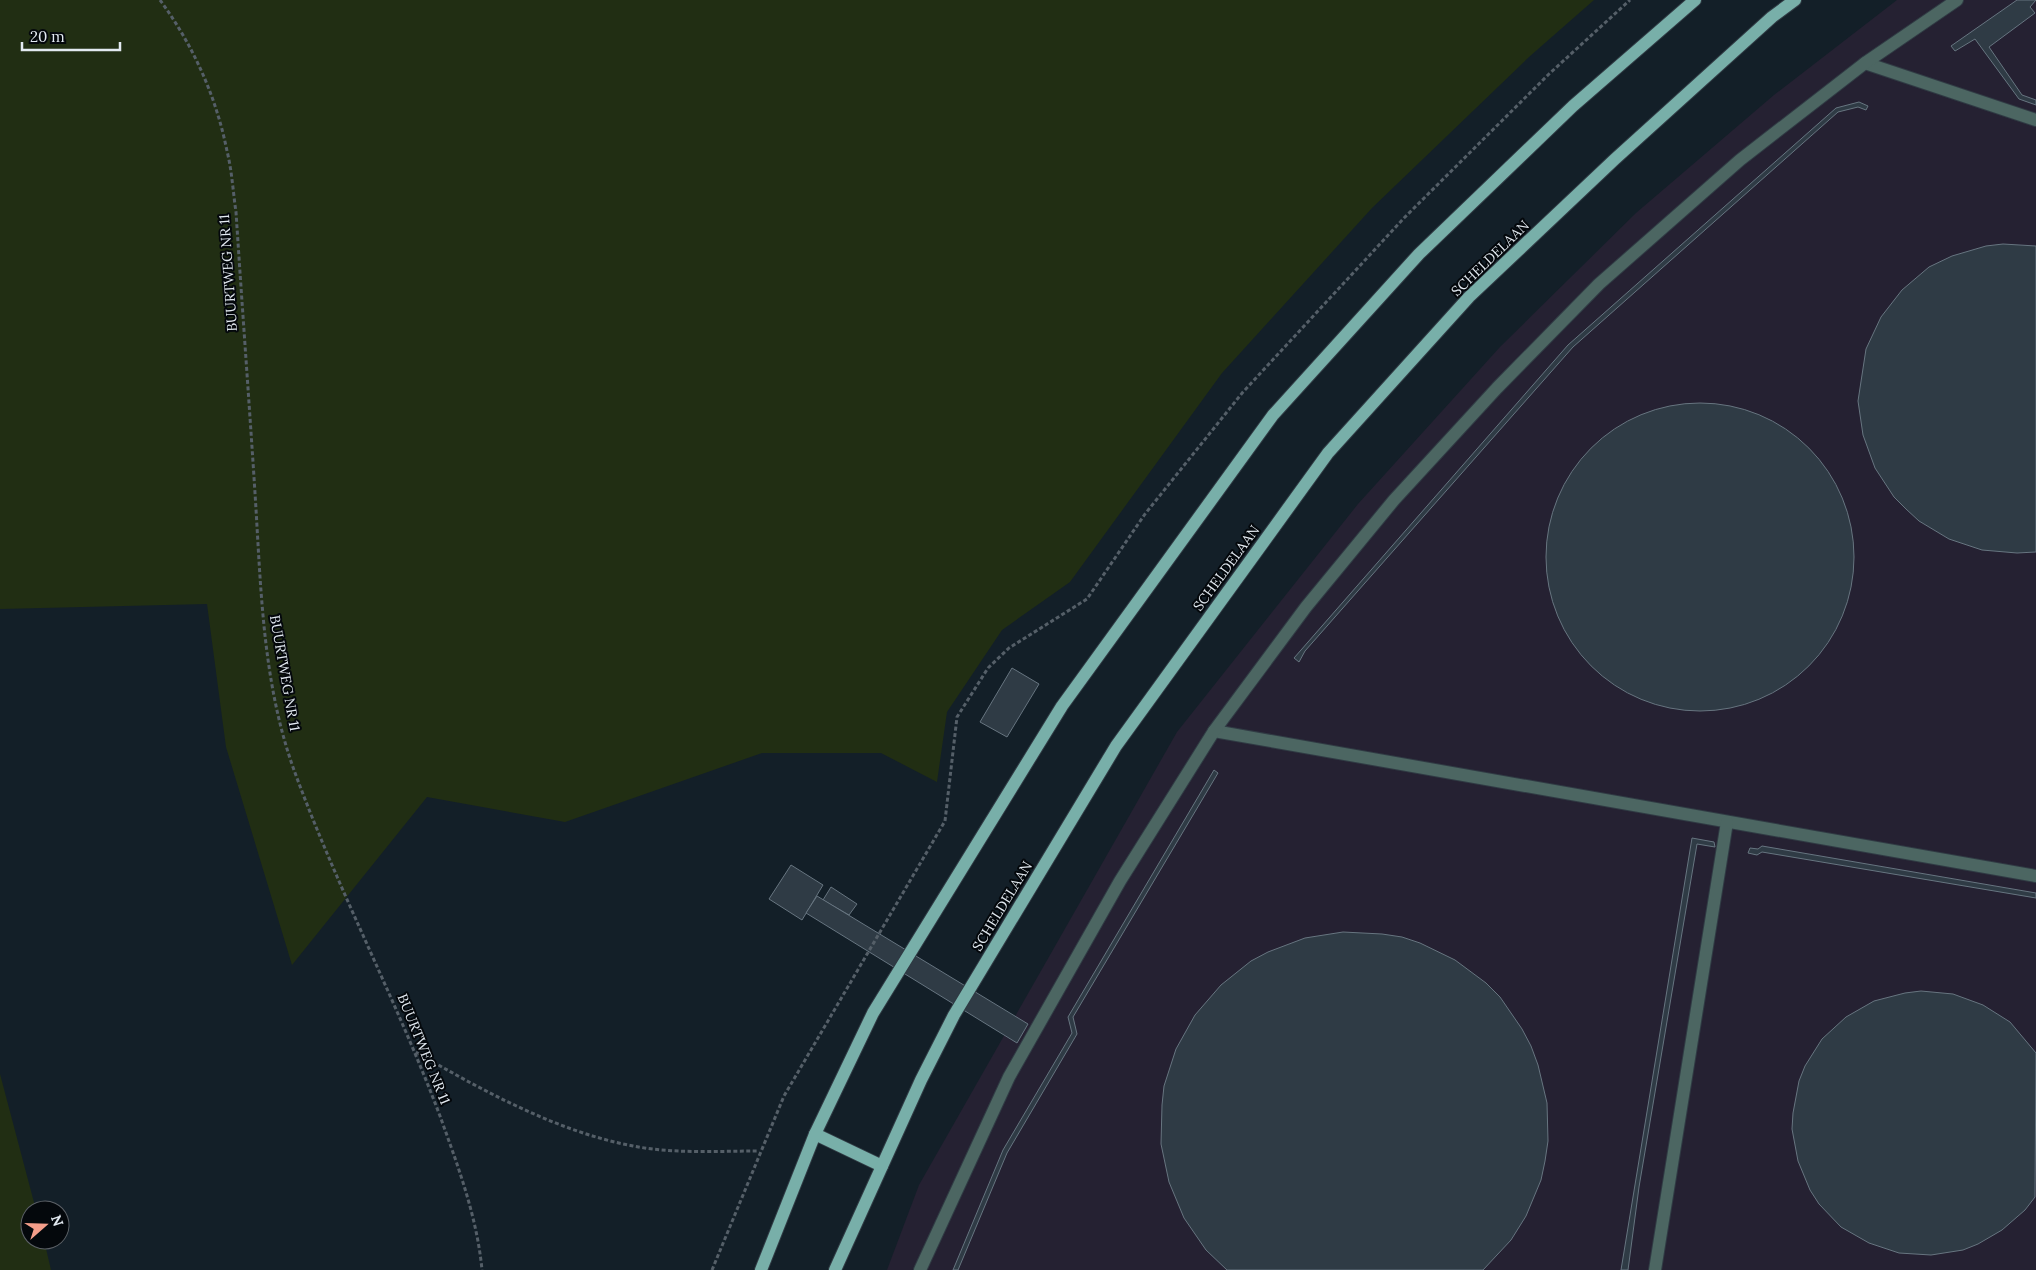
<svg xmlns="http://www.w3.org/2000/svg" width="2036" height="1270" font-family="Lora,serif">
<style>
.industrial{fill:#252132}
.green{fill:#212e13}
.building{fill:#2f3b45;stroke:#677580}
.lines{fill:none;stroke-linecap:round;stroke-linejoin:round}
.minor-casing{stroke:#303b44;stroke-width:14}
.major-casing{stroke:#303b44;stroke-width:14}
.path{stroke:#555f68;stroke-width:3;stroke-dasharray:4 2.5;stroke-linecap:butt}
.minor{stroke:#4c6662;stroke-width:12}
.major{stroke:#78afa9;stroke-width:12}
.labels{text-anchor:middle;stroke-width:4;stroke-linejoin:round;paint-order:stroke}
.street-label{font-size:14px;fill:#e3eaf1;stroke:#04080c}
</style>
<rect width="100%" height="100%" fill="#131f28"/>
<!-- industrial -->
<polygon class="industrial" points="1897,0 2036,0 2036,1270 887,1270 919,1185 1177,732 1358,504 1500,347 1636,213 1774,95"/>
<!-- green -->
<g class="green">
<polygon points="0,0 1594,0 1529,57 1372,208 1222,373 1070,582 1002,630 947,712 937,782 881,753 762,753 565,822 427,797 292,965 226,747 207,604 0,609"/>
<polygon points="0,1074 36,1210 30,1210 30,1240 44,1240 51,1270 0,1270"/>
</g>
<!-- building -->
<g class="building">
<polygon points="2017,0 2036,0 2030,7 2035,13 1989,47 2022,95 2036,100 2036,105 2019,99 1975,39 1955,51 1951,46"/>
<polygon points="1859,102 1868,106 1866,110 1858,107 1838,112 1573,347 1305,651 1299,662 1294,658 1568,345 1836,108"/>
<polygon points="2003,244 2036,246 2036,552 2017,553 1982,550 1949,539 1919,521 1906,509 1894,497 1875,468 1863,435 1858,401 1866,349 1881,317 1902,290 1929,267 1952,256 1986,246"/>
<circle cx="1700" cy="557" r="154"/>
<polygon points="1012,668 1039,684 1007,737 980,722"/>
<polygon points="1214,770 1218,773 1073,1017 1077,1034 1007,1153 958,1270 953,1270 1003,1150 1072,1033 1068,1017"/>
<polygon points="1692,838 1714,842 1715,847 1697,844 1639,1187 1628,1270 1621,1270"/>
<polygon points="1762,846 2036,893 2036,898 1762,852 1757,855 1748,853 1750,848 1758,849"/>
<polygon points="791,865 823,885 802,920 769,899"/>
<polygon points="831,887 857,904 849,915 823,900"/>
<polygon points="817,896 1028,1024 1017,1043 806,913"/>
<polygon points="1343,932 1382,934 1402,937 1420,943 1455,960 1486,983 1500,997 1522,1029 1531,1046 1538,1065 1547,1103 1548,1141 1545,1161 1541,1180 1526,1216 1511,1240 1483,1270 1227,1270 1206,1250 1184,1218 1169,1182 1161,1144 1162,1105 1164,1086 1176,1049 1195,1015 1221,985 1251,961 1268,952 1305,938"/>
<polygon points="1921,991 1953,994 1983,1005 2010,1022 2036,1053 2035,1197 2025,1210 2002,1230 1978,1244 1963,1250 1931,1255 1899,1253 1869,1243 1841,1227 1819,1204 1810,1190 1798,1161 1792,1129 1793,1113 1799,1081 1805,1066 1822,1039 1846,1017 1874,1001 1905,993"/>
</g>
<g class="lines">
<defs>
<g id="minor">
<polyline points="1865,63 2036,120"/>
<polyline points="1214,731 2036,876"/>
<polyline points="920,1270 1009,1077 1120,881 1214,731 1306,607 1394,500 1497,388 1599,284 1740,160 1865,63 1957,0"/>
<polyline points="1655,1270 1727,822"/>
</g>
<g id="major">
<polyline points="815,1134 882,1166"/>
<polyline points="761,1270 815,1134 873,1013 1062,706 1273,415 1419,254 1573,106 1695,0"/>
<polyline points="835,1270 921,1080 954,1015 1116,746 1328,453 1469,297 1615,159 1772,17 1795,0"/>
</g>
</defs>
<!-- minor casing -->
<use href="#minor" class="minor-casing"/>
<!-- major casing -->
<use href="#major" class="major-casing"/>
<!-- path -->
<g class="path">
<path d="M 160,0 C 193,45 216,96 227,151 C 232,171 233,192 236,212 C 242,305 249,399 255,493 C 261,586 262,681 294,770 C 337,888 396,999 440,1116 C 458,1166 477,1217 482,1270"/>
<path d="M 416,1052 C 481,1090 558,1132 633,1146 C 674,1154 718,1151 759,1151"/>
<polyline points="712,1270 784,1096 945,821 957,717 988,668 1009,648 1087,599 1145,514 1243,392 1404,218 1549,74 1630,0"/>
</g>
<!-- minor -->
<use href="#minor" class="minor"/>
<!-- major -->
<use href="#major" class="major"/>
</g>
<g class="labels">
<!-- street labels -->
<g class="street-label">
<text transform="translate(1490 258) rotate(-44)" y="5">SCHELDELAAN</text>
<text transform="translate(228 273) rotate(-94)" y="5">BUURTWEG NR 11</text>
<text transform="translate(1226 568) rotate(-54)" y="5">SCHELDELAAN</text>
<text transform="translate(285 673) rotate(80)" y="5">BUURTWEG NR 11</text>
<text transform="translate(1002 906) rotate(-59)" y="5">SCHELDELAAN</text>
<text transform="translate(424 1049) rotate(68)" y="5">BUURTWEG NR 11</text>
</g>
</g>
<!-- north arrow -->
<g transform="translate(45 1225) rotate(70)"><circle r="24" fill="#04080c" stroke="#5d6268"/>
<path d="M0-4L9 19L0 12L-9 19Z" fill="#f49e8a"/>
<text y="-8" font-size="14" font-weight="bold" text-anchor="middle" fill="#e3eaf1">N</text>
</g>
<!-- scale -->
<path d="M22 42v8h98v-8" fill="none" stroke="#e3eaf1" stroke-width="2.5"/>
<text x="30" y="42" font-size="15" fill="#e3eaf1" stroke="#04080c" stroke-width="4" paint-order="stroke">20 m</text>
</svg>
